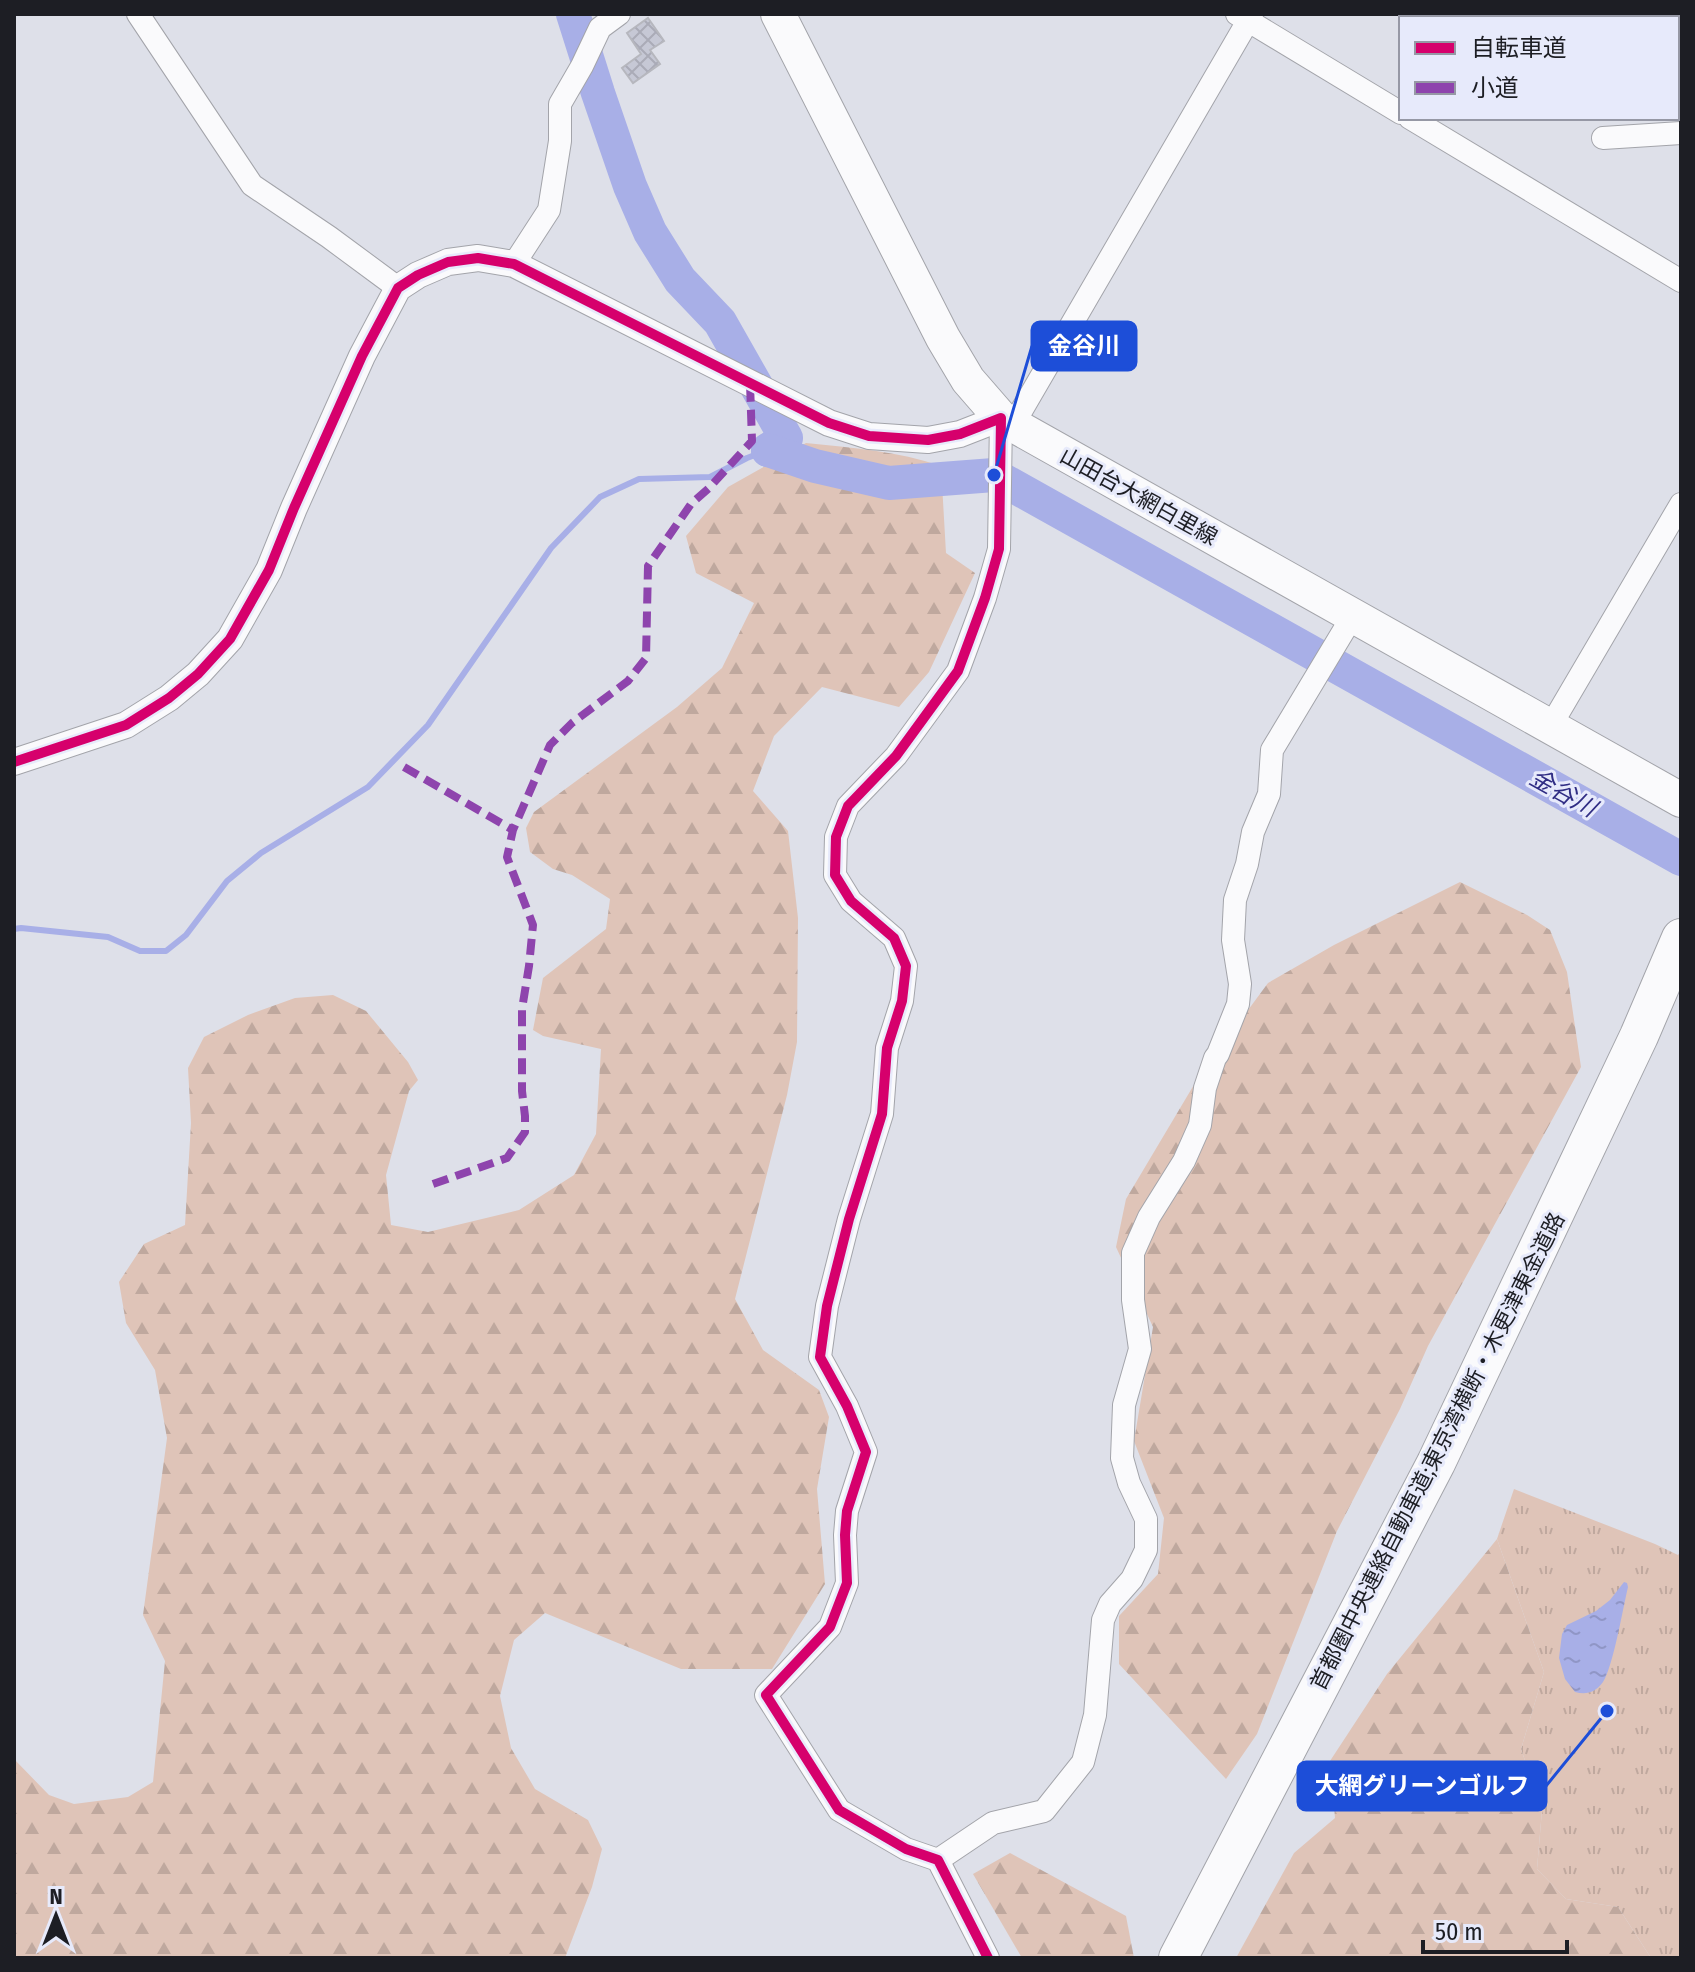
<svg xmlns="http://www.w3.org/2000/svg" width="1695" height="1972" font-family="'Fira Sans Condensed','Noto Sans JP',sans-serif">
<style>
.grass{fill:url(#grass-tufts)}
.forest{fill:url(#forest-firs)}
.water{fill:url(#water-ripples)}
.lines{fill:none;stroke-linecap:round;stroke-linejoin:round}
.stream{stroke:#a8afe7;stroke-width:6}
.river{stroke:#a8afe7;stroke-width:34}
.building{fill:url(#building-cross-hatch);stroke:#b6b7be;stroke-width:2}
.minor-casing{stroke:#a3a4aa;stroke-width:24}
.tertiary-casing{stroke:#a3a4aa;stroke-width:28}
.primary-casing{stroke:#a3a4aa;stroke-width:36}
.motorway-casing{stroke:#a3a4aa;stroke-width:40}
.minor{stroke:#fafafc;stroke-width:22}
.tertiary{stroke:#fafafc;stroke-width:26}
.primary{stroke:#fafafc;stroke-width:34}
.motorway{stroke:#fafafc;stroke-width:38}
.quiet{stroke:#8e44ad;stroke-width:8;stroke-dasharray:16 8;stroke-linecap:butt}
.cycleway-casing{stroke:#e7eafb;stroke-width:15}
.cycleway{stroke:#d6006c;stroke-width:10}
.labels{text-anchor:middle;stroke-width:6;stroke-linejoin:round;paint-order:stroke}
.street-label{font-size:22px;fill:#1d1e24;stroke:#e7eafb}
.water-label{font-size:24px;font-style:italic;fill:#302d84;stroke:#e7eafb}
.leader{fill:none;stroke:#1d4ed8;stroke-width:3}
.callout-dot{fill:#1d4ed8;stroke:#e7eafb;stroke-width:3}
.callout{fill:#1d4ed8;stroke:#1d4ed8;stroke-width:3}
.callout-label{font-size:24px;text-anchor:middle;font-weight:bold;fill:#fff}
</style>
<defs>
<pattern id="grass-tufts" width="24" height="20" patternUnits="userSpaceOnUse" patternTransform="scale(2)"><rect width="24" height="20" fill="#dfc4b8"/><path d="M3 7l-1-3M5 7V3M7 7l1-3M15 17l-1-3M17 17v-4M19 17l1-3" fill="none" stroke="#bfa89e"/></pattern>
<pattern id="forest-firs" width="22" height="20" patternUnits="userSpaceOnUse" patternTransform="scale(2)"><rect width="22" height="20" fill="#dfc4b8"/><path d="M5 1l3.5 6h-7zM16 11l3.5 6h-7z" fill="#bfa89e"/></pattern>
<pattern id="water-ripples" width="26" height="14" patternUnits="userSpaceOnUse" patternTransform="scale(2)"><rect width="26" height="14" fill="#a8afe7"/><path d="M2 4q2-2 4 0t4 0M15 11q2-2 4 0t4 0" fill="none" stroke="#9096c6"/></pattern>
<pattern id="building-cross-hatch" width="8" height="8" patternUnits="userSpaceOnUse" patternTransform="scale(2)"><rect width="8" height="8" fill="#c6c8d5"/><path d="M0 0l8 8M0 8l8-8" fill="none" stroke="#aaabb7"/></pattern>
</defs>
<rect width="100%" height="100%" fill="#dee0e9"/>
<!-- grass -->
<polygon class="grass" points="1514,1489 1655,1544 1678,1555 1681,1551 1681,1958 1651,1958 1618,1907 1566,1899 1537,1869 1542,1810 1521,1749 1544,1672 1497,1539"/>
<!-- forest -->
<g class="forest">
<path d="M 806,443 C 852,448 898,451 941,466 L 946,553 L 975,573 L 929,672 L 899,707 L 822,687 L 774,736 L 753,791 L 788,831 L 798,918 L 797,1042 L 787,1095 L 735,1299 L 763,1350 L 819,1390 L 829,1417 L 817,1489 L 825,1584 L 772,1669 L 681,1669 L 545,1613 L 514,1640 L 500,1696 L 511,1748 L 535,1789 L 588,1820 L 602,1849 L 592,1887 L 565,1958 L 14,1958 L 14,1759 L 49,1795 L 74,1804 L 128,1797 L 153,1782 L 165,1661 L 143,1615 L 167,1438 L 155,1370 L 126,1323 L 119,1282 L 144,1244 L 185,1225 L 191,1123 L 188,1068 L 204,1037 L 248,1015 L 295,998 L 333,995 L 366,1011 L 408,1062 L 418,1080 L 409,1091 L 386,1175 L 391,1225 L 428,1232 L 519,1210 L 574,1175 L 596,1134 L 601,1049 L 543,1036 L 533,1030 L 543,978 L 606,929 L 610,899 L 572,875 L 553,869 L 530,852 L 526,828 L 534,812 L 677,707 L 722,668 L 754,603 L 696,573 L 686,536 L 728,487 Z"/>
<polygon points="1460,882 1527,915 1550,930 1567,972 1581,1067 1428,1346 1400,1409 1337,1531 1257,1734 1226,1779 1119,1664 1119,1616 1158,1574 1164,1518 1134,1441 1153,1327 1116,1247 1126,1199 1198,1078 1268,983 1334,945"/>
<polygon points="1497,1539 1544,1672 1521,1749 1542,1810 1537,1869 1566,1899 1618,1907 1651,1958 1236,1958 1294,1853 1335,1818 1330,1761 1387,1674"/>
<polygon points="1010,1853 1126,1916 1134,1958 1022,1958 973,1874"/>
</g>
<!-- water -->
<path class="water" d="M 1624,1582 L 1627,1583 L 1628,1587 C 1623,1608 1613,1667 1603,1682 C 1595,1693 1586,1695 1575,1692 L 1565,1679 L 1559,1658 L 1562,1634 L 1567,1625 L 1596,1611 L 1610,1600 Z"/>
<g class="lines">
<!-- stream -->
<polyline class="stream" points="14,929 21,928 108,937 140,951 166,951 186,935 227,881 261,853 368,787 428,725 551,548 600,497 639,479 710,477 747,458 768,450"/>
<!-- river -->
<g class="river">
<polyline points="573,14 598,93 630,186 650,232 680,280 720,322 786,438 768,450"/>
<polyline points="768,450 815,466 889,483 994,475 1681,859"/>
</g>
</g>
<!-- building -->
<polygon class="building" points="648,18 664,41 650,50 660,64 633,83 622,68 641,54 627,33"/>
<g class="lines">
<defs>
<g id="minor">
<polyline points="138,14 252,185 329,237 398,288"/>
<polyline points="1237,14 1401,113"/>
<polyline points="1410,118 1681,281"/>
<polyline points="1603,138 1681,133"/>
<polyline points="514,264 549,210 560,141 560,104 582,66 600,28 619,14"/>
<polyline points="1013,425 1252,14"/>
<polyline points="1550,727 1681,504"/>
<polyline points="938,1860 993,1823 1044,1811 1083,1762 1095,1715 1103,1620 1110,1604 1132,1579 1146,1550 1146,1519 1129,1483 1122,1458 1124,1405 1140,1349 1133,1300 1133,1253 1149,1217 1184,1161 1200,1125 1205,1088 1215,1058 1218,1054 1238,1004 1240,984 1233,940 1235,900 1247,864 1253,832 1269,794 1272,750 1352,617"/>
<polyline points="988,1958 938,1860 906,1849 839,1810 766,1695 830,1627 847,1583 845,1535 847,1511 866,1452 847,1406 820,1357 827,1306 849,1219 882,1114 887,1048 902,1001 906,966 894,938 851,901 835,875 836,837 848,806 896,756 958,671 985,598 999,549 1001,418"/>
</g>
<polyline id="tertiary" points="14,762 126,725 169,698 198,674 230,639 269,570 294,508 362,356 398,288 418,275 448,262 478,258 514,264 829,423 869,436 928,440 960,434 1001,418"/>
<polyline id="primary" points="778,14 943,338 968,380 1001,418 1681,800"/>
<polyline id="motorway" points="1178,1958 1436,1463 1639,1036 1681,938"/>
</defs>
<!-- minor casing -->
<use href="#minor" class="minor-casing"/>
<!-- tertiary casing -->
<use href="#tertiary" class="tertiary-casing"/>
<!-- primary casing -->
<use href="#primary" class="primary-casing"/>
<!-- motorway casing -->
<use href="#motorway" class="motorway-casing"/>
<!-- minor -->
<use href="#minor" class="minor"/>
<!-- tertiary -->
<use href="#tertiary" class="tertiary"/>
<!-- primary -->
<use href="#primary" class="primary"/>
<!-- motorway -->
<use href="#motorway" class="motorway"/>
<!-- quiet -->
<g class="quiet">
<polyline points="404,767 513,830"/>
<polyline points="433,1184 507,1158 525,1132 525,1116 522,1091 522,1009 529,966 533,925 507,857 513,830 550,745 572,723 628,681 646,658 648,566 691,504 709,488 752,441 750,383"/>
</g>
<defs>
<polyline id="cycleway" points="14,762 126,725 169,698 198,674 230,639 269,570 294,508 362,356 398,288 418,275 448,262 478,258 514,264 829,423 869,436 928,440 960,434 1001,418 999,549 985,598 958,671 896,756 848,806 836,837 835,875 851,901 894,938 906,966 902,1001 887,1048 882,1114 849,1219 827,1306 820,1357 847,1406 866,1452 847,1511 845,1535 847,1583 830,1627 766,1695 839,1810 906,1849 938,1860 988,1958"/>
</defs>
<!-- cycleway casing -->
<use href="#cycleway" class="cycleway-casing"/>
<!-- cycleway -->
<use href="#cycleway" class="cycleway"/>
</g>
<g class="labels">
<!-- street labels -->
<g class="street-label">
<text transform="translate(1139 496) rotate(29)" y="8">山田台大網白里線</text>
<text transform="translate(1437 1451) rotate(-63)" y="8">首都圏中央連絡自動車道;東京湾横断・木更津東金道路</text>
</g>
<!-- water labels -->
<g class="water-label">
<text transform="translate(1563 793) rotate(29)" y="8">金谷川</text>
</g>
</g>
<!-- callouts -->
<path class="leader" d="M994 475L1032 346M1607 1711L1546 1786"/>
<g class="callout-dot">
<circle cx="994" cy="475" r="8"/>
<circle cx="1607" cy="1711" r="8"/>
</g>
<g class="callout">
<rect x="1032" y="322" width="104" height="48" rx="8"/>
<rect x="1298" y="1762" width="248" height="48" rx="8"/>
</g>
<g class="callout-label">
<text x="1084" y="354">金谷川</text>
<text x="1422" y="1794">大網グリーンゴルフ</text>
</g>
<!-- border -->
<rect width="1695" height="1972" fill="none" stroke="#1d1e24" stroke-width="32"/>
<!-- legend -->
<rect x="1399" y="16" width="280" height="104" fill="#e7eafb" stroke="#9698a5" stroke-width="2"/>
<rect x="1415" y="42" width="40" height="12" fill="#d6006c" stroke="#9698a5" stroke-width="2"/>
<text x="1471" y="56" font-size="24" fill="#1d1e24">自転車道</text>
<rect x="1415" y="82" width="40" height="12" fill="#8e44ad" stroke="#9698a5" stroke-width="2"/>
<text x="1471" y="96" font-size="24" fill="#1d1e24">小道</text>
<!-- north arrow -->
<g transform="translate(56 1916)" stroke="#e7eafb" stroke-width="6" paint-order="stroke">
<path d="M0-6L14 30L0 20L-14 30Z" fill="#1d1e24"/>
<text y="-12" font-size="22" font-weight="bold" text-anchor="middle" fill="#1d1e24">N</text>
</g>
<!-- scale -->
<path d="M1423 1940v12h144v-12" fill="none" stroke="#1d1e24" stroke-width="4"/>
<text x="1435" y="1940" font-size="24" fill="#1d1e24" stroke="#e7eafb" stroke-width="6" paint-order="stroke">50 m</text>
</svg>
